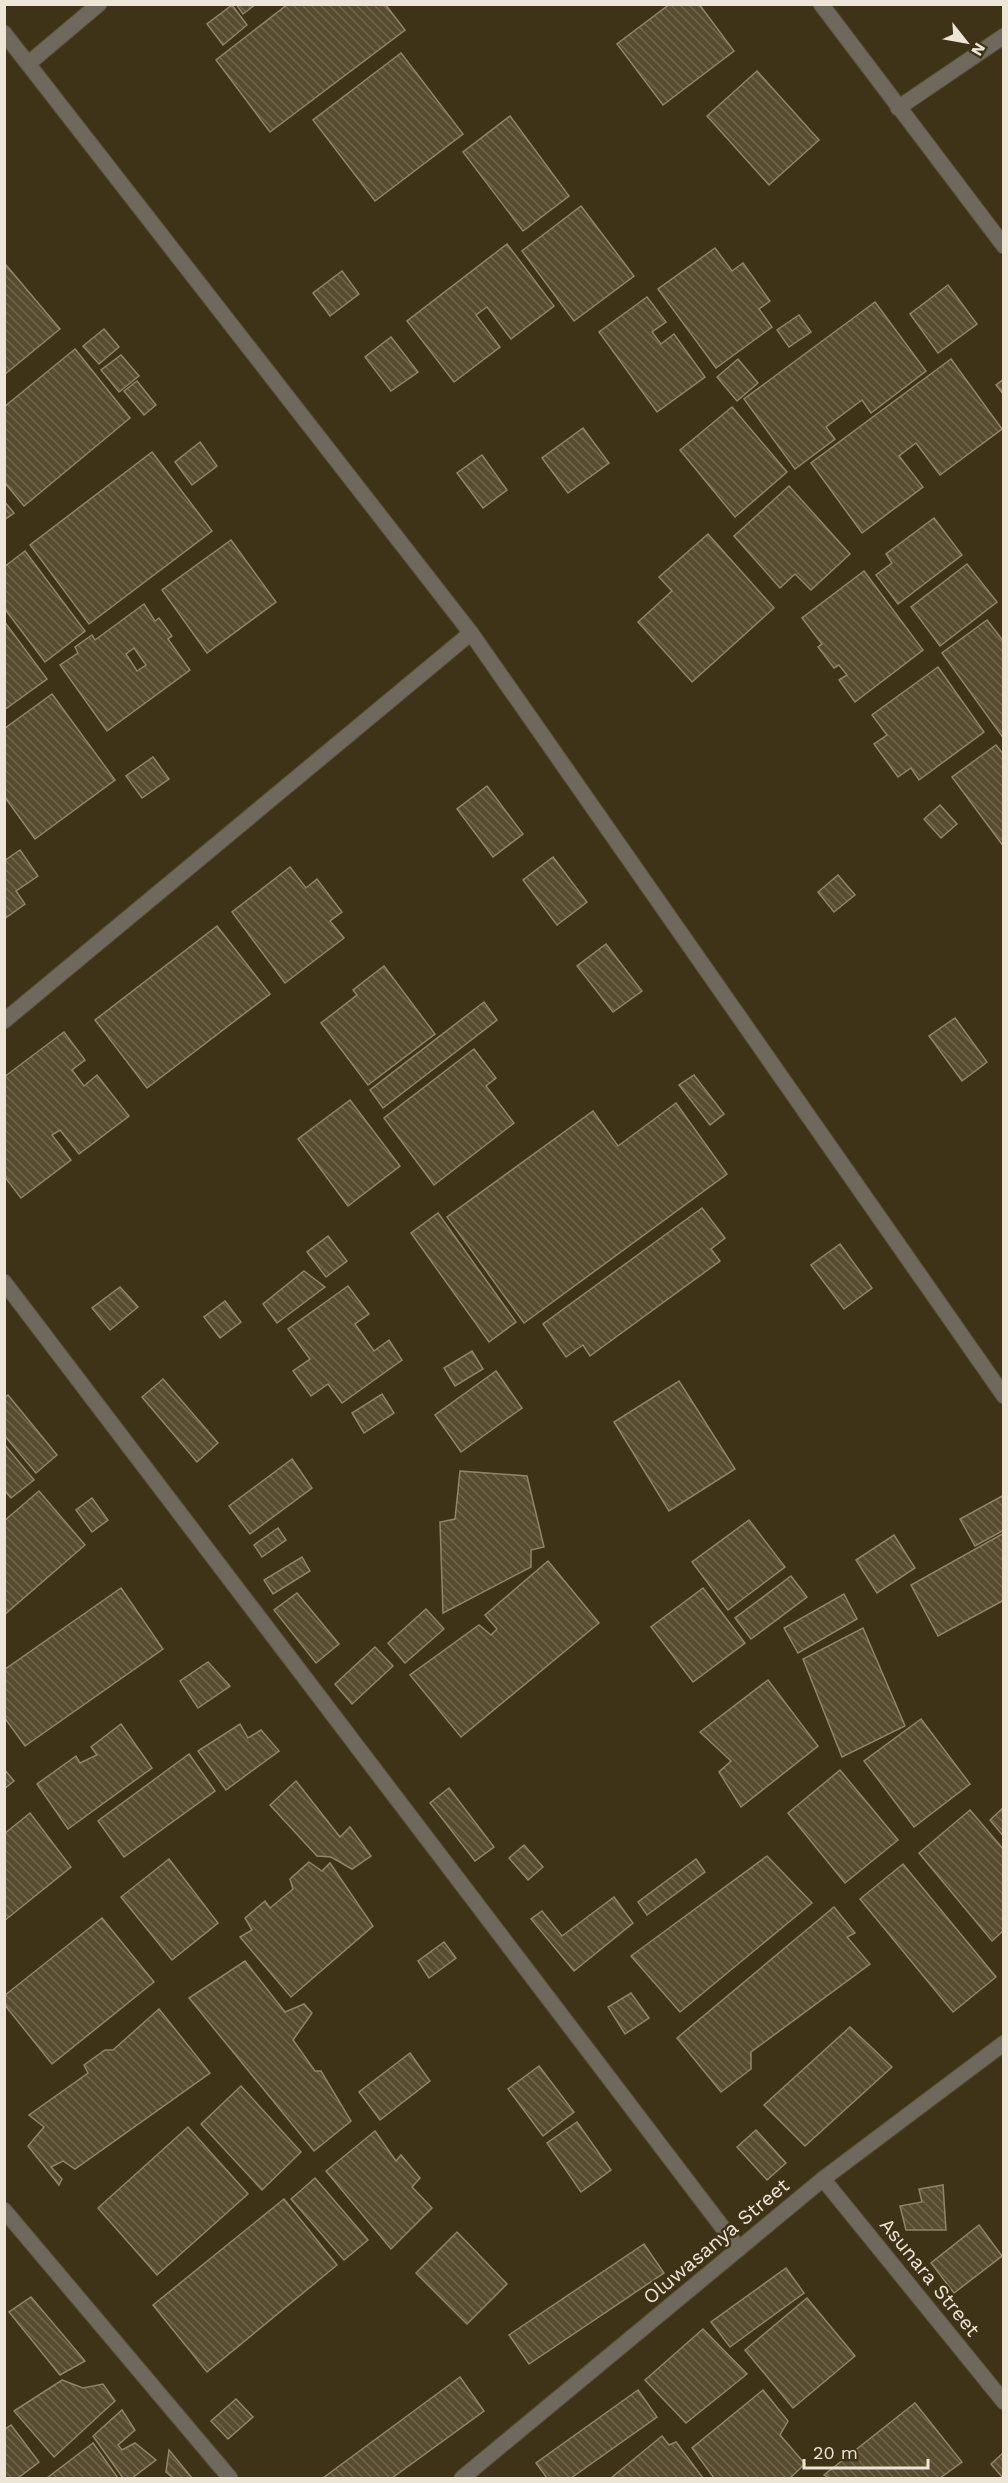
<svg xmlns="http://www.w3.org/2000/svg" width="1008" height="2483" font-family="'Work Sans',sans-serif">
<style>
.building{fill:url(#building-back-hatch);stroke:#928567;stroke-width:1.5;fill-rule:evenodd}
.lines{fill:none;stroke-linecap:round;stroke-linejoin:round}
.minor-casing{stroke:#5a4f36;stroke-width:17}
.tertiary-casing{stroke:#5a4f36;stroke-width:17}
.minor{stroke:#6f695d;stroke-width:15}
.tertiary{stroke:#6f695d;stroke-width:15}
.labels{text-anchor:middle;stroke-width:5;stroke-linejoin:round;paint-order:stroke}
.street-label{font-size:20px;fill:#ede6d6;stroke:#3e3217}
</style>
<defs>
<pattern id="building-back-hatch" width="6" height="6" patternUnits="userSpaceOnUse" patternTransform="scale(1.5)"><rect width="6" height="6" fill="#584c30"/><path d="M-1 5l2 2M0 0l6 6M5-1l2 2" fill="none" stroke="#70664d"/></pattern>
</defs>
<rect width="100%" height="100%" fill="#3e3217"/>
<!-- building -->
<g class="building">
<polygon points="236,4 256,4 243,14"/>
<polygon points="288,4 385,4 405,30 270,132 216,60"/>
<polygon points="670,4 699,4 734,51 663,105 617,44"/>
<polygon points="232,5 247,25 223,45 207,24"/>
<polygon points="401,53 463,134 375,201 313,120"/>
<polygon points="757,71 819,140 769,185 707,116"/>
<polygon points="510,116 569,196 523,231 463,152"/>
<polygon points="581,206 634,276 574,321 522,251"/>
<polygon points="507,244 554,306 511,339 487,307 476,315 500,347 454,382 407,321"/>
<polygon points="715,248 732,271 743,263 770,301 759,309 772,327 716,368 658,289"/>
<polygon points="6,265 60,329 4,375 4,266"/>
<polygon points="342,271 359,294 330,316 313,293"/>
<polygon points="948,285 977,324 938,353 910,314"/>
<polygon points="647,297 666,322 652,332 661,344 674,334 705,377 657,412 599,332"/>
<polygon points="875,302 926,371 871,413 862,400 826,427 835,439 795,469 744,399"/>
<polygon points="799,315 811,332 789,347 777,330"/>
<polygon points="104,329 119,347 99,364 83,346"/>
<polygon points="391,337 418,372 391,391 365,357"/>
<polygon points="75,349 130,418 24,506 4,482 4,407"/>
<polygon points="121,355 139,376 119,392 101,370"/>
<polygon points="738,359 758,383 737,401 717,377"/>
<polygon points="951,359 1002,429 940,475 916,443 899,456 923,487 862,533 811,463"/>
<polygon points="1004,379 1004,395 996,385"/>
<polygon points="137,381 156,405 144,415 124,391"/>
<polygon points="732,407 787,472 735,517 680,450"/>
<polygon points="583,428 609,463 568,493 542,458"/>
<polygon points="200,442 217,466 192,485 175,462"/>
<polygon points="152,452 212,531 89,624 30,545"/>
<polygon points="482,455 507,490 483,508 457,473"/>
<polygon points="789,486 850,554 811,590 795,574 780,588 734,536"/>
<polygon points="4,501 14,513 4,520"/>
<polygon points="934,518 962,555 898,604 876,575 892,563 886,554"/>
<polygon points="708,534 774,608 692,682 638,622 672,591 659,577"/>
<polygon points="231,540 276,602 207,653 162,590"/>
<polygon points="25,551 85,631 45,662 4,608 4,567"/>
<polygon points="967,564 997,602 940,646 911,607"/>
<polygon points="864,571 923,650 855,702 839,680 847,675 839,665 834,668 818,647 822,644 802,618"/>
<path d="M 144,604 L 155,621 L 159,618 L 172,636 L 168,639 L 190,670 L 107,731 L 60,665 L 78,653 L 75,647 L 92,635 L 95,640 ZM 134,648 L 146,665 L 137,671 L 126,654 Z"/>
<polygon points="987,620 1004,642 1004,739 942,653"/>
<polygon points="4,621 47,679 4,710"/>
<polygon points="938,667 984,732 919,780 911,768 898,777 874,744 887,735 872,715"/>
<polygon points="52,694 115,780 35,839 4,796 4,729"/>
<polygon points="996,745 1004,755 1004,847 952,777"/>
<polygon points="153,757 169,779 142,798 126,776"/>
<polygon points="487,786 523,834 493,857 457,809"/>
<polygon points="940,805 957,824 941,838 924,819"/>
<polygon points="20,850 38,876 16,891 25,904 4,919 4,861"/>
<polygon points="553,857 587,902 557,925 523,880"/>
<polygon points="290,867 306,888 317,879 342,912 330,921 344,938 285,983 232,912"/>
<polygon points="838,875 855,895 834,912 818,892"/>
<polygon points="217,926 270,994 147,1088 95,1020"/>
<polygon points="606,944 642,991 613,1012 577,966"/>
<polygon points="384,966 435,1034 368,1085 321,1023 357,995 353,990"/>
<polygon points="484,1002 497,1020 383,1108 370,1090"/>
<polygon points="955,1018 987,1062 962,1081 929,1036"/>
<polygon points="64,1032 85,1060 72,1070 84,1086 97,1075 129,1116 79,1154 60,1130 52,1135 71,1160 21,1198 4,1176 4,1077"/>
<polygon points="474,1049 496,1078 486,1086 514,1123 434,1185 384,1118"/>
<polygon points="694,1075 724,1114 710,1125 679,1085"/>
<polygon points="350,1100 400,1166 348,1206 298,1139"/>
<polygon points="676,1103 727,1174 524,1323 447,1217 593,1111 618,1146"/>
<polygon points="702,1208 725,1238 711,1249 720,1261 590,1356 583,1345 566,1357 543,1324"/>
<polygon points="438,1213 516,1322 489,1342 411,1233"/>
<polygon points="328,1236 347,1261 326,1277 307,1252"/>
<polygon points="840,1244 872,1288 844,1309 811,1265"/>
<polygon points="304,1271 325,1287 277,1323 263,1304"/>
<polygon points="348,1286 369,1314 355,1324 374,1351 389,1340 402,1360 342,1403 328,1384 311,1396 293,1371 310,1359 288,1329"/>
<polygon points="120,1287 138,1307 110,1330 92,1308"/>
<polygon points="225,1301 241,1322 220,1338 204,1317"/>
<polygon points="472,1351 483,1369 455,1386 444,1368"/>
<polygon points="496,1371 522,1408 461,1452 435,1415"/>
<polygon points="163,1379 218,1443 197,1462 142,1397"/>
<polygon points="679,1381 735,1469 669,1511 614,1422"/>
<polygon points="382,1394 394,1413 364,1433 352,1413"/>
<polygon points="8,1395 57,1455 36,1473 4,1435 4,1398"/>
<polygon points="4,1444 34,1480 11,1498 4,1490"/>
<polygon points="292,1459 312,1488 250,1534 229,1506"/>
<polygon points="460,1471 527,1476 544,1547 531,1550 531,1567 443,1613 440,1522 455,1519"/>
<polygon points="39,1491 85,1545 4,1615 4,1521"/>
<polygon points="1004,1495 1004,1530 975,1546 960,1519"/>
<polygon points="92,1498 108,1520 92,1532 76,1510"/>
<polygon points="749,1520 785,1567 728,1610 692,1562"/>
<polygon points="278,1528 286,1540 262,1557 254,1545"/>
<polygon points="1004,1533 1004,1600 938,1636 911,1585"/>
<polygon points="894,1535 915,1568 877,1593 856,1560"/>
<polygon points="302,1557 310,1571 273,1594 264,1580"/>
<polygon points="548,1561 599,1623 461,1737 410,1675 479,1625 491,1635 497,1629 485,1615"/>
<polygon points="791,1576 807,1597 751,1639 735,1618"/>
<polygon points="121,1588 163,1649 25,1746 4,1717 4,1670"/>
<polygon points="703,1588 745,1643 693,1682 651,1627"/>
<polygon points="297,1593 339,1644 316,1663 274,1610"/>
<polygon points="844,1594 857,1619 798,1653 784,1628"/>
<polygon points="426,1609 444,1629 405,1663 388,1643"/>
<polygon points="863,1628 905,1726 842,1757 803,1659"/>
<polygon points="375,1647 393,1666 352,1704 335,1684"/>
<polygon points="208,1662 230,1686 198,1708 180,1681"/>
<polygon points="768,1680 818,1746 741,1807 719,1772 731,1761 700,1732"/>
<polygon points="921,1719 970,1784 914,1827 864,1761"/>
<polygon points="121,1724 152,1768 68,1829 37,1784 76,1756 80,1763 97,1755 91,1747"/>
<polygon points="240,1724 248,1738 261,1730 279,1751 226,1790 198,1751"/>
<polygon points="189,1754 215,1791 124,1857 98,1821"/>
<polygon points="4,1769 14,1781 4,1789"/>
<polygon points="840,1770 898,1840 845,1883 788,1813"/>
<polygon points="296,1781 340,1837 350,1827 371,1856 352,1869 331,1857 317,1856 270,1805"/>
<polygon points="449,1788 494,1847 475,1861 430,1803"/>
<polygon points="1004,1807 1004,1837 990,1820"/>
<polygon points="970,1810 1004,1850 1004,1930 992,1941 919,1853"/>
<polygon points="30,1813 71,1867 4,1921 4,1834"/>
<polygon points="524,1845 543,1867 528,1880 509,1858"/>
<polygon points="767,1856 812,1903 680,2012 631,1956"/>
<polygon points="169,1859 218,1923 172,1960 121,1897"/>
<polygon points="696,1859 705,1872 647,1915 638,1902"/>
<polygon points="309,1862 322,1871 330,1863 373,1926 291,1997 240,1937 252,1930 245,1918 265,1901 270,1908 293,1889 290,1879"/>
<polygon points="903,1864 996,1977 953,2012 860,1899"/>
<polygon points="614,1897 633,1923 574,1971 531,1919 542,1911 562,1936"/>
<polygon points="834,1907 855,1933 847,1937 870,1964 751,2052 751,2069 721,2092 677,2038"/>
<polygon points="102,1918 154,1982 52,2064 4,2004 4,1996"/>
<polygon points="444,1942 456,1958 429,1978 418,1961"/>
<polygon points="245,1961 285,2012 304,2004 312,2013 293,2040 315,2071 321,2071 351,2121 314,2151 189,1998"/>
<polygon points="631,1993 649,2018 625,2034 608,2007"/>
<polygon points="159,2009 210,2073 75,2169 63,2161 51,2167 62,2179 59,2185 28,2146 44,2127 29,2115 88,2073 84,2065 105,2050 113,2050"/>
<polygon points="850,2027 892,2067 805,2146 764,2105"/>
<polygon points="410,2053 430,2081 380,2120 359,2092"/>
<polygon points="539,2066 574,2112 543,2136 508,2089"/>
<polygon points="241,2086 301,2152 262,2190 201,2124"/>
<polygon points="577,2122 611,2170 581,2192 547,2143"/>
<polygon points="188,2127 248,2194 157,2275 98,2208"/>
<polygon points="756,2130 786,2163 767,2180 737,2147"/>
<polygon points="375,2131 396,2161 401,2155 420,2178 412,2187 432,2208 391,2249 326,2171"/>
<polygon points="315,2178 368,2240 344,2260 291,2199"/>
<polygon points="943,2185 946,2230 906,2230 900,2206 922,2202 919,2189"/>
<polygon points="284,2199 337,2265 207,2372 153,2305"/>
<polygon points="979,2225 1002,2256 954,2293 931,2263"/>
<polygon points="457,2232 507,2284 467,2324 416,2273"/>
<polygon points="644,2244 664,2273 529,2364 509,2335"/>
<polygon points="786,2268 804,2293 730,2347 711,2322"/>
<polygon points="31,2297 85,2361 60,2375 9,2312"/>
<polygon points="807,2298 855,2356 793,2408 745,2350"/>
<polygon points="703,2329 747,2374 686,2423 645,2380"/>
<polygon points="460,2377 484,2411 392,2478 323,2478"/>
<polygon points="62,2380 83,2388 103,2384 115,2401 54,2457 14,2411"/>
<polygon points="638,2390 657,2417 571,2478 547,2478 536,2463"/>
<polygon points="763,2390 788,2421 780,2435 805,2464 790,2478 714,2478 692,2448"/>
<polygon points="236,2399 253,2417 228,2439 211,2421"/>
<polygon points="915,2403 962,2462 940,2478 829,2478 824,2475"/>
<polygon points="122,2410 135,2430 118,2445 122,2450 135,2443 156,2460 132,2478 123,2478 93,2436"/>
<polygon points="11,2425 39,2462 18,2478 4,2478 4,2430"/>
<polygon points="662,2436 669,2445 676,2442 703,2478 611,2478"/>
<polygon points="93,2443 118,2478 47,2478"/>
<polygon points="169,2450 192,2478 173,2478 166,2472"/>
<polygon points="1004,2452 1004,2478 1003,2478 991,2464"/>
</g>
<g class="lines">
<defs>
<g id="minor">
<polyline points="821,4 1004,246"/>
<polyline points="29,63 99,4"/>
<polyline points="898,108 1004,36"/>
<polyline points="4,1021 471,633"/>
<polyline points="4,1282 739,2249"/>
<polyline points="823,2179 1004,2402"/>
<polyline points="4,2210 230,2478"/>
</g>
<g id="tertiary">
<polyline points="4,33 471,633 1004,1396"/>
<polyline points="462,2478 823,2179 1004,2043"/>
</g>
</defs>
<!-- minor casing -->
<use href="#minor" class="minor-casing"/>
<!-- tertiary casing -->
<use href="#tertiary" class="tertiary-casing"/>
<!-- minor -->
<use href="#minor" class="minor"/>
<!-- tertiary -->
<use href="#tertiary" class="tertiary"/>
</g>
<g class="labels">
<!-- street labels -->
<g class="street-label">
<text transform="translate(716 2241) rotate(-40)" y="7">Oluwasanya Street</text>
<text transform="translate(930 2277) rotate(51)" y="7">Asunara Street</text>
</g>
</g>
<!-- border -->
<rect width="1008" height="2483" fill="none" stroke="#ede6d6" stroke-width="12"/>
<!-- north arrow -->
<g transform="translate(966 42) rotate(121)" stroke="#3e3217" stroke-width="4.5" paint-order="stroke">
<path d="M0-4.5L10 22L0 15L-10 22Z" fill="#ede6d6"/>
<text y="-9" font-size="16" font-weight="bold" text-anchor="middle" fill="#ede6d6">N</text>
</g>
<!-- scale -->
<path d="M804 2459v9h124v-9" fill="none" stroke="#ede6d6" stroke-width="3"/>
<text x="813" y="2459" font-size="18" fill="#ede6d6" stroke="#3e3217" stroke-width="4.5" paint-order="stroke">20 m</text>
</svg>
